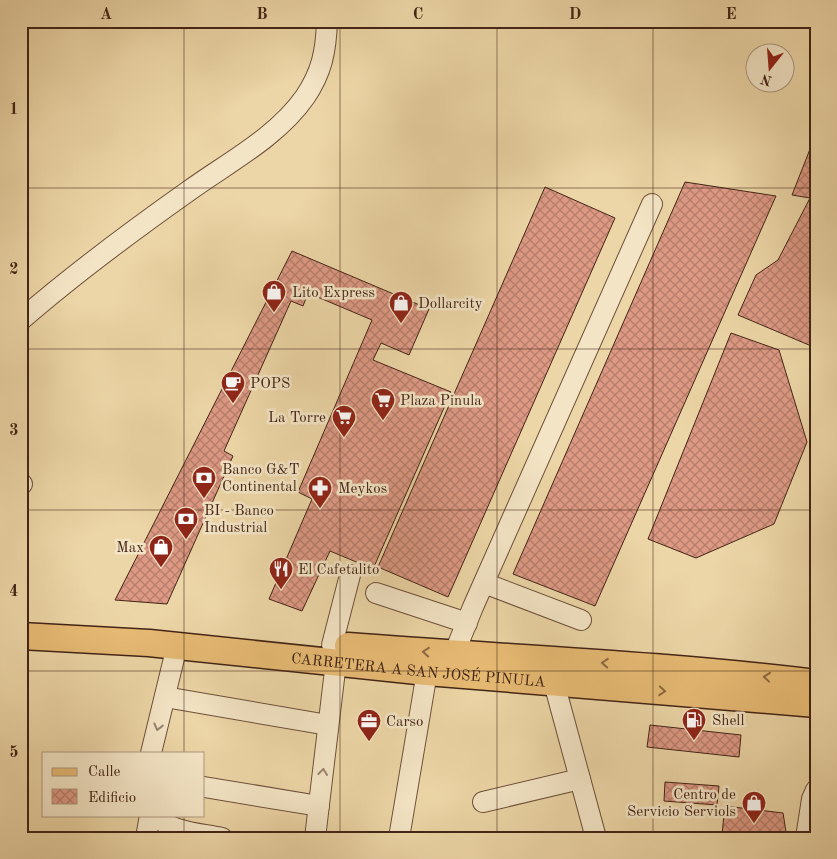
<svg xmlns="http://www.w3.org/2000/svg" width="837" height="859" font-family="'Old Standard TT',serif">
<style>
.building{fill:url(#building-cross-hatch);stroke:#432416}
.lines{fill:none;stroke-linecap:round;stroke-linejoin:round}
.minor-casing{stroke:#6d503a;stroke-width:22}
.major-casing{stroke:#432416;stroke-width:29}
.minor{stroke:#f3e4c5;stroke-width:20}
.major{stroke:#e6ba73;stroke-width:26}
.oneway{stroke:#8c6840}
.oneway2{stroke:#9b846e}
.grid{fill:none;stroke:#432416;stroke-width:1;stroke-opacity:0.55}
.labels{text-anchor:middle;stroke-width:5;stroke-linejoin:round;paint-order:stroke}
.poi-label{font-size:15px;fill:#432416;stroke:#f3e4c5;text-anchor:start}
.street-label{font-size:15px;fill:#432416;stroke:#f3e4c5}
.neatline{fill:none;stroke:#432416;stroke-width:2}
.grid-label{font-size:16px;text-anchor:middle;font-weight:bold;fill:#432416}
</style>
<defs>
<pattern id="building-cross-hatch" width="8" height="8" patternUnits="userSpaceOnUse" patternTransform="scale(1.25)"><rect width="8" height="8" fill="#dd9984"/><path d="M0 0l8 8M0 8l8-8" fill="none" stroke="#b57d6b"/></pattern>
</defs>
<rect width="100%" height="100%" fill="#ecd5a6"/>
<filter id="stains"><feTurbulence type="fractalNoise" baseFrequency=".004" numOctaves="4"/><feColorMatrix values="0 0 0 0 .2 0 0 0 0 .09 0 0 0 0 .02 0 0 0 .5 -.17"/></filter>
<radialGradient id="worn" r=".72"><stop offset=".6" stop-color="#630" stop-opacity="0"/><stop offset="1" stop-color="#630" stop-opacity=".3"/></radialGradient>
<!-- building -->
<g class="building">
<polygon points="812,144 816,146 816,348 738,315 756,275 778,260 810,198 792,195"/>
<polygon points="685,182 776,196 595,606 513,574"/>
<polygon points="545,187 615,218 448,597 378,567"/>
<polygon points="292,251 429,309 409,355 381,343 373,360 451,392 373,569 330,551 302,611 269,599 312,499 298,492 372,320 308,293 303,306 291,301 224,451 233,456 167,604 115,600"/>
<polygon points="731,333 779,350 807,442 774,524 696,558 648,539"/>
<polygon points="650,725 741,735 739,757 647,747"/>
<polygon points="665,782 719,786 717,805 664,801"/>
<polygon points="725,806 783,813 787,838 751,838 722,834"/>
</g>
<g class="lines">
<defs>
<g id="minor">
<path d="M 21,320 C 75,273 132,231 190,190 C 229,162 277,137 305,97 C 322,72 326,51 327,21"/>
<polyline points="21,483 22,484"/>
<polyline points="484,583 581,620"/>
<polyline points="376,593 467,623"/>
<polyline points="332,645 350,575"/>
<polyline points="454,654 473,607 652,204"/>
<polyline points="554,683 596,838"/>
<polyline points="165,697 328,725"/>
<polyline points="151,753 177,646"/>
<polyline points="204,787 319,806"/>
<polyline points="483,802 580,779"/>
<path d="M 155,815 C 172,833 199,833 222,838"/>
<polyline points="146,838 150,815"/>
<polyline points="315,838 336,662"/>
<polyline points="399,838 427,672"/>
<polyline points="806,838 812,799 816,790"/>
</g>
<g id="major">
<path id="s1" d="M 21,636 L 149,643 L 427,672 L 816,704"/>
<path d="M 348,646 C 504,658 660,664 816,683"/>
</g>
</defs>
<!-- minor casing -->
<use href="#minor" class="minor-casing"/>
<!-- major casing -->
<use href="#major" class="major-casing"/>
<!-- minor -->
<use href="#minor" class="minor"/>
<!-- major -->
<use href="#major" class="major"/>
</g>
<!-- one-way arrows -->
<defs><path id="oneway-chevron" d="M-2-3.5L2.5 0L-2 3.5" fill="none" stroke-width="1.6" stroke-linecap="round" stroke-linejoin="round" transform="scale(1.25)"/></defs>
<g class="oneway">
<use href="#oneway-chevron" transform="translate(426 652) rotate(-176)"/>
<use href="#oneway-chevron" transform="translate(605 663) rotate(-176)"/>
<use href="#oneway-chevron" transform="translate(767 677) rotate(-174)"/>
<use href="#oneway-chevron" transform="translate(662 691) rotate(5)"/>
</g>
<g class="oneway2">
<use href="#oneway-chevron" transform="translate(158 727) rotate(104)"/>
<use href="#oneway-chevron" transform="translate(323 772) rotate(-83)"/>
</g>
<!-- grid -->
<path class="grid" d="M 184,21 L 184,753M 340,21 L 340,838M 497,21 L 497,838M 653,21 L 653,838M 21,188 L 816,188M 21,349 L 816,349M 21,510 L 816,510M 21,671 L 816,671M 184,815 L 184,838"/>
<!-- icons -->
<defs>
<symbol id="shop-pin" viewBox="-11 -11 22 30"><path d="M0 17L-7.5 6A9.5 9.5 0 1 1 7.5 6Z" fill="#8f2418" stroke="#f3e4c5"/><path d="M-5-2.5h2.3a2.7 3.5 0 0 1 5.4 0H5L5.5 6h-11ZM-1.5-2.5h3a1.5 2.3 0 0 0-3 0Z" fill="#fff"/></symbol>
<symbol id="cafe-pin" viewBox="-11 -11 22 30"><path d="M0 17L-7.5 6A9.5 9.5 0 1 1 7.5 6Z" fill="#8f2418" stroke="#f3e4c5"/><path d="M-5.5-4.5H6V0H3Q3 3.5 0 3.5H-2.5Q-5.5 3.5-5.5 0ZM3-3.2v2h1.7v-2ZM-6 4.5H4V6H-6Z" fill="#fff"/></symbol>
<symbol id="supermarket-pin" viewBox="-11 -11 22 30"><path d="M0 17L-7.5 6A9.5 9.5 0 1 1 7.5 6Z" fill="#8f2418" stroke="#f3e4c5"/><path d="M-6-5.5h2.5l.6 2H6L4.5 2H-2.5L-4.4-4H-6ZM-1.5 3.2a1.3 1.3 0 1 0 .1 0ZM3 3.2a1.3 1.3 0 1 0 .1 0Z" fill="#fff"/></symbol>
<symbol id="bank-pin" viewBox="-11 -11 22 30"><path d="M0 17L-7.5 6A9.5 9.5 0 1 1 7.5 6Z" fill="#8f2418" stroke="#f3e4c5"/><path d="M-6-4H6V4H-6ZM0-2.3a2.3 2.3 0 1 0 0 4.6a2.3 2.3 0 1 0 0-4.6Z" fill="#fff"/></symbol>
<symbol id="pharmacy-pin" viewBox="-11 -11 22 30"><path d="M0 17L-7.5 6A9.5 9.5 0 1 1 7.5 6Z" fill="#8f2418" stroke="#f3e4c5"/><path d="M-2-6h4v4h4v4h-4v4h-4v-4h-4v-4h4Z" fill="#fff"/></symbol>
<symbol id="restaurant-pin" viewBox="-11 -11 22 30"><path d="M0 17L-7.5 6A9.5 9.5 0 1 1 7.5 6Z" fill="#8f2418" stroke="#f3e4c5"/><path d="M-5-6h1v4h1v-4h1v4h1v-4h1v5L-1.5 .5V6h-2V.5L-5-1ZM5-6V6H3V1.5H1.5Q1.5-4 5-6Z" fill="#fff"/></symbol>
<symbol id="fuel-pin" viewBox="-11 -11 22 30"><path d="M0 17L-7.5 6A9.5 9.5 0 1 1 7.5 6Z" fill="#8f2418" stroke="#f3e4c5"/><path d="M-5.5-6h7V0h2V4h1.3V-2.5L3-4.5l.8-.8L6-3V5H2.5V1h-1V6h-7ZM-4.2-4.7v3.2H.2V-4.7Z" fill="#fff"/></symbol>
<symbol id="office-pin" viewBox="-11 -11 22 30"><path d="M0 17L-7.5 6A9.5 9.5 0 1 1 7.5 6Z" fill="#8f2418" stroke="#f3e4c5"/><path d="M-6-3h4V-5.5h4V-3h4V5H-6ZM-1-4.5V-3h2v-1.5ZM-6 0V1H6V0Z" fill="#fff"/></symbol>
</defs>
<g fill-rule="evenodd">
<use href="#shop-pin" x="260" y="278" width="28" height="38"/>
<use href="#shop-pin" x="387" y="289" width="28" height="38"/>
<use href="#cafe-pin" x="219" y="369" width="28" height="38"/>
<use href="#supermarket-pin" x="369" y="386" width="28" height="38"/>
<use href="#supermarket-pin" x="330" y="403" width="28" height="38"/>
<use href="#bank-pin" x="190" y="464" width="28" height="38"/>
<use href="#pharmacy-pin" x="306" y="474" width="28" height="38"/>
<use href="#bank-pin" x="172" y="505" width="28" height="38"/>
<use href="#shop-pin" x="147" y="533" width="28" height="38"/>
<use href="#restaurant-pin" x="267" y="555" width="28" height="38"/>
<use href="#fuel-pin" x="680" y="706" width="28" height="38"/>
<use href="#office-pin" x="355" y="707" width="28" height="38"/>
<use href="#shop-pin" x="740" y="789" width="28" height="38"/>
</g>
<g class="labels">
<!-- poi labels -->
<g class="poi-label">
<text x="292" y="297">Lito Express</text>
<text x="418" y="308">Dollarcity</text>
<text x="250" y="388">POPS</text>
<text x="400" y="405">Plaza Pinula</text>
<text x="326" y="422" text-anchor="end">La Torre</text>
<text x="222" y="474">Banco G&amp;T<tspan x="222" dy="17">Continental</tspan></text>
<text x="338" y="493">Meykos</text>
<text x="204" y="515">BI - Banco<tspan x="204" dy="17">Industrial</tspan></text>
<text x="144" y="552" text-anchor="end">Max</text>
<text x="298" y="574">El Cafetalito</text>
<text x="712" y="725">Shell</text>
<text x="386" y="726">Carso</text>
<text x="736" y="799" text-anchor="end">Centro de<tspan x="736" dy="17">Servicio Serviols</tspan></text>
</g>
<!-- street labels -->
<g class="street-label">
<text dy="5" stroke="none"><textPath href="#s1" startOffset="399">CARRETERA A SAN JOSÉ PINULA</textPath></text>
</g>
</g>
<!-- margin -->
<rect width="837" height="859" fill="none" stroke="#ecd5a6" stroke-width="55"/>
<!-- legend -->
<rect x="42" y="752" width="162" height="65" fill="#f3e4c5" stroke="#ad977f"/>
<rect x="52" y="768" width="25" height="8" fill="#e6ba73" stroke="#ad977f"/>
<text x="88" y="776" font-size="15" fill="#432416">Calle</text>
<rect x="52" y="789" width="25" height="15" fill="url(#building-cross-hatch)" stroke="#ad977f"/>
<text x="88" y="802" font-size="15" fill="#432416">Edificio</text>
<!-- north arrow -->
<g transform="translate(770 68) rotate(197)"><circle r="24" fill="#f3e4c5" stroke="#ad977f"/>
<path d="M0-4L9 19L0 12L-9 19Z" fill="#8f2418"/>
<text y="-8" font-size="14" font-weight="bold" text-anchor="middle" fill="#432416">N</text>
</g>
<rect x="28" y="28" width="782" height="804" class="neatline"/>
<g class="grid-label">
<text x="106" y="19">A</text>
<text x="262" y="19">B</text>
<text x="418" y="19">C</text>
<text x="575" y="19">D</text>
<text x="731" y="19">E</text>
<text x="14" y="114">1</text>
<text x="14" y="274">2</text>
<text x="14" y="435">3</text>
<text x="14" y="596">4</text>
<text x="14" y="757">5</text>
</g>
<rect width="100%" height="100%" filter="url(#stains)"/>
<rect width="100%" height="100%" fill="url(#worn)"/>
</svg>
